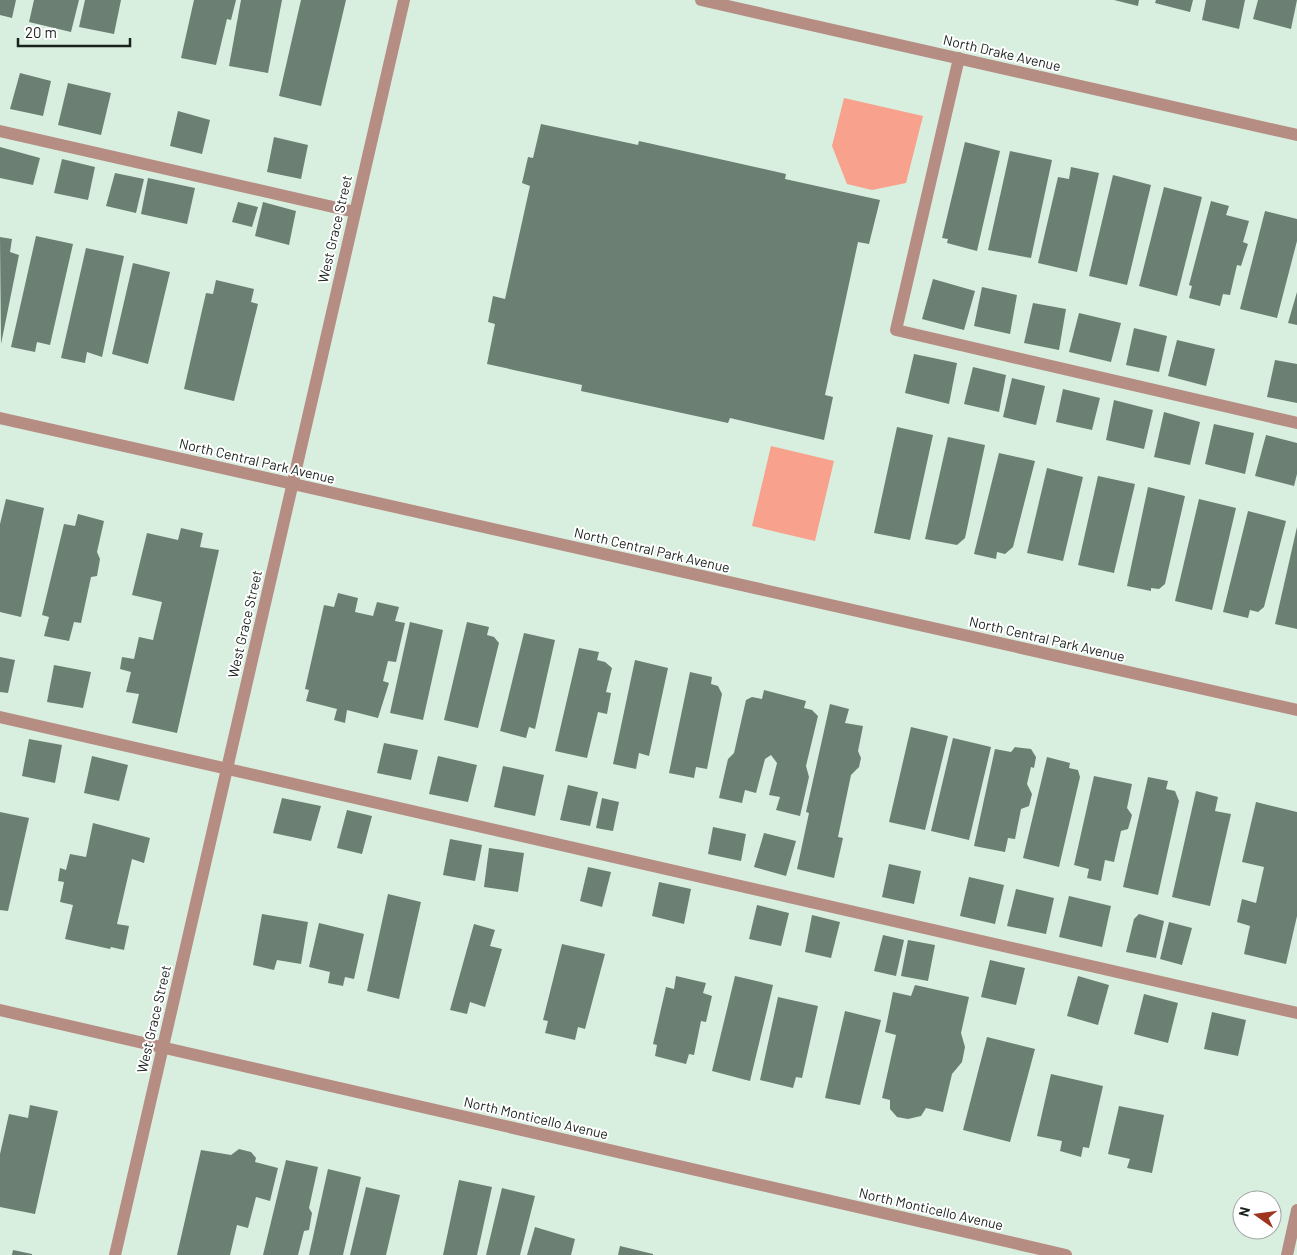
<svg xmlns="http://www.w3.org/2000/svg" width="1297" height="1255" font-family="Barlow,sans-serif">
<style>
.green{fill:#f8a18c}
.building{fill:#6b7f72}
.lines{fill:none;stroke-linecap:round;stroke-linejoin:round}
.service{stroke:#b68d83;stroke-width:12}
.minor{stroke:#b68d83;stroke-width:12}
.labels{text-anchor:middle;stroke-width:4;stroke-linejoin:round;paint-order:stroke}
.street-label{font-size:14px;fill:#1a221d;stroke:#fff}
</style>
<rect width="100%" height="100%" fill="#d8efe0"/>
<!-- green -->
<g class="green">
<polygon points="844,98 923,116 906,183 872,190 847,184 832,146"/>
<polygon points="771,446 834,461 815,541 752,526"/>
</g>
<!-- building -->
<g class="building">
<polygon points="0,0 16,0 12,18 0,15"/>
<polygon points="34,0 79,0 71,32 29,22"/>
<polygon points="85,0 121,0 114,34 79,27"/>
<polygon points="194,0 236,0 231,20 227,19 216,65 181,58"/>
<polygon points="241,0 282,0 268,73 229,66"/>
<polygon points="301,0 346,0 321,106 279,96"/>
<polygon points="1114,0 1139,0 1138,6"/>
<polygon points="1156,0 1193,0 1190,12 1155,3"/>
<polygon points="1206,0 1245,0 1239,29 1202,20"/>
<polygon points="1258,0 1297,0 1291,29 1253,19"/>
<polygon points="20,73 51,81 43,116 10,109"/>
<polygon points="68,83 111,93 101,135 58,125"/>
<polygon points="178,111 210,120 202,154 170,146"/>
<polygon points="541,124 638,145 639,141 786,174 785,179 880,200 869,244 858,242 825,395 833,397 824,440 730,418 728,423 581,391 582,385 487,364 495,324 488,322 493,296 505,299 530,186 522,183 528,157 533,158"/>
<polygon points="274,137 308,145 301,179 267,172"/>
<polygon points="965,142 1000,151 977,251 947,243 948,239 942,238"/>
<polygon points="0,147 40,158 33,185 0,178"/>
<polygon points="1010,151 1052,160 1031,258 988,250"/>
<polygon points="62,159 95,167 88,200 54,193"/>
<polygon points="1071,167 1099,173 1077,272 1038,263 1058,177 1069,179"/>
<polygon points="115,173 144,179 136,213 106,206"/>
<polygon points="1113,175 1151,185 1127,285 1089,276"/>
<polygon points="148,178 195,188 187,224 141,214"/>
<polygon points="1164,187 1202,197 1177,296 1139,286"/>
<polygon points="1211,201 1229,206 1226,215 1249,221 1243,242 1248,244 1241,266 1237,265 1230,295 1223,294 1220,306 1189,298 1192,286 1189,285"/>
<polygon points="238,202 258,207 252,227 232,222"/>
<polygon points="263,202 296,211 289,245 255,236"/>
<polygon points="1265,211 1297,219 1297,241 1277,318 1240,309"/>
<polygon points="36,236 73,244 50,345 37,342 35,352 11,347"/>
<polygon points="0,237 12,239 10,252 19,255 1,344"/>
<polygon points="86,248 124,256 102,357 87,352 85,363 61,358"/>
<polygon points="133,263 170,272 148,364 112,354"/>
<polygon points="933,279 975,291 964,330 922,319"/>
<polygon points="216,280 254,289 251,302 258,304 234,401 184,389 206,293 213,294"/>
<polygon points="982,287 1017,295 1010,334 974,326"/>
<polygon points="1297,292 1297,325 1288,323"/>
<polygon points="1033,303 1066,309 1059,350 1024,343"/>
<polygon points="1079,313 1121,323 1111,362 1069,352"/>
<polygon points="1134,328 1167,336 1159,372 1126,365"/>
<polygon points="1177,340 1215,349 1206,386 1168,376"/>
<polygon points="914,354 957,363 949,404 905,393"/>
<polygon points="1275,360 1297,364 1297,403 1267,397"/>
<polygon points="973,367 1006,375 999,412 964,404"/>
<polygon points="1012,378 1045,386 1036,425 1003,417"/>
<polygon points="1063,389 1100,398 1092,430 1056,422"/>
<polygon points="1114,400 1153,410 1144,449 1106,440"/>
<polygon points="1164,412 1200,422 1190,465 1154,457"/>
<polygon points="1214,424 1254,433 1245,474 1205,464"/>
<polygon points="897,427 933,435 910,540 874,533"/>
<polygon points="1266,435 1297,443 1297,474 1294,486 1255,476"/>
<polygon points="948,437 985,445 965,538 957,545 925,539"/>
<polygon points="999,453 1035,461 1013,547 1005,554 997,552 996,559 974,554"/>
<polygon points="1047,468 1083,477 1063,561 1027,553"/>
<polygon points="1098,476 1135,484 1114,573 1078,565"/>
<polygon points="1148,487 1185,496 1165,584 1159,589 1151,588 1151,591 1127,586"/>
<polygon points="6,499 44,508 21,617 0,612 0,524"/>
<polygon points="1199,499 1236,508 1212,610 1175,601"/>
<polygon points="1248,511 1286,521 1264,607 1258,612 1250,610 1248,618 1223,612"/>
<polygon points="78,514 104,521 97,552 100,559 97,576 91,577 81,623 74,622 69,641 44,636 49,617 42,615 64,524 75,526"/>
<polygon points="1297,527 1297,629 1275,624"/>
<polygon points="181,528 203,533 200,547 219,550 177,733 132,723 139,694 126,692 131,672 120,669 122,657 134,659 139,637 153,640 162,602 132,595 147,533 178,540"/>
<polygon points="338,593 358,598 355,612 373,616 377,602 399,607 395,621 405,623 396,662 388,661 383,681 389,683 378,718 347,710 345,723 334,720 337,709 306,701 309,690 305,689 324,605 334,607"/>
<polygon points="410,622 443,630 423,720 390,713"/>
<polygon points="467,622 489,627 487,635 494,637 499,643 478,728 444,720"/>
<polygon points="524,633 555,640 535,729 529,727 526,738 500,731"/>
<polygon points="579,648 599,652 597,660 605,662 612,668 606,692 611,693 607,714 598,712 587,758 555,751"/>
<polygon points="0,657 15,660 8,693 0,692"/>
<polygon points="635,660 668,668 649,756 639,753 636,769 613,764"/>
<polygon points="54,665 91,672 83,708 47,702"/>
<polygon points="690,672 712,677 711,684 718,686 722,694 707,769 696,767 694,778 669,773"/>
<polygon points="764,690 806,701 804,708 812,710 818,716 806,766 809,777 800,816 776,810 780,797 769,795 777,763 771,755 765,759 756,793 745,790 742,803 719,798 728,759 734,753 746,700 752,697 762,699"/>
<polygon points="830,704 849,709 845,723 863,726 858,751 861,758 859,767 851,775 838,837 843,838 834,878 797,869 809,813 806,812"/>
<polygon points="911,727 948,736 925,830 889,822"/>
<polygon points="953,738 991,747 969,840 931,831"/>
<polygon points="29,739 62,745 55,783 22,776"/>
<polygon points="384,743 418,750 411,780 377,773"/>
<polygon points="1015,747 1031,749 1036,757 1034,768 1031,767 1027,784 1032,794 1029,806 1021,809 1015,839 1008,838 1005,852 974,846 995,749 1011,752"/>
<polygon points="92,756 128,765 119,801 84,793"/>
<polygon points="438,756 477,765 468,802 429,794"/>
<polygon points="1047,757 1070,763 1069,768 1078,770 1080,777 1059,867 1023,858"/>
<polygon points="503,766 544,775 535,816 494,807"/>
<polygon points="1094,776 1132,784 1127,808 1132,815 1128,829 1121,831 1114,862 1105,860 1101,881 1087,878 1089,869 1074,865"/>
<polygon points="1148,777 1168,781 1166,789 1175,791 1179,801 1158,895 1123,887"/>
<polygon points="568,785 598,792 590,826 560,820"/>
<polygon points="1196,791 1218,797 1215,811 1231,814 1210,906 1172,897"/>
<polygon points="282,798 321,806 311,841 273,833"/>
<polygon points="602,798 619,802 613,831 596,828"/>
<polygon points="1256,802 1297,812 1297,916 1286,964 1244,954 1250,926 1237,922 1242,899 1256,903 1264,867 1242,862"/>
<polygon points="347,810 372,816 362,854 337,848"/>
<polygon points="0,812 29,818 8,911 0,910"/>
<polygon points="93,823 150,838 144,863 132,859 117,924 129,926 124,950 111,947 110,949 65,939 73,905 60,902 64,882 58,881 60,868 66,870 70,854 86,857"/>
<polygon points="713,827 746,834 741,861 708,854"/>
<polygon points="764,833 796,841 786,876 754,867"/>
<polygon points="450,839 482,845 475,881 443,875"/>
<polygon points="489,848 524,853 518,892 484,887"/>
<polygon points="889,864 921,871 914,904 882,897"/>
<polygon points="588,867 611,872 602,907 580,901"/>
<polygon points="969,877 1004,885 995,924 960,916"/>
<polygon points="659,882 691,889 684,924 652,916"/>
<polygon points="1016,889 1054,898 1046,934 1007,926"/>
<polygon points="388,894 421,902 399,999 367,991"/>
<polygon points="1069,896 1111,906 1102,947 1059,937"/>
<polygon points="757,905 789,913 781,946 749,939"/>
<polygon points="262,914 308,922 301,964 277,960 274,970 253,965"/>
<polygon points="1139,914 1164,921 1156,958 1126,952 1134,919"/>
<polygon points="812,915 840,922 831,958 805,952"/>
<polygon points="1169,922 1192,928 1182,965 1160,959"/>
<polygon points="319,923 364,934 354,979 345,977 343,986 328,983 330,972 309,967"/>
<polygon points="474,924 495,930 490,946 502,949 485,1007 470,1002 467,1014 450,1010"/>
<polygon points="883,935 904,940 896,976 874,971"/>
<polygon points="908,940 935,945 928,981 901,976"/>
<polygon points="562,944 605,954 585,1029 578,1027 575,1040 545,1033 548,1021 543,1020"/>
<polygon points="990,960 1025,968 1016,1005 981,997"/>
<polygon points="676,976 706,983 703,993 712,996 706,1022 701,1021 694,1055 689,1054 686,1064 655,1056 657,1045 653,1044 666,987 674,989"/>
<polygon points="735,976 773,985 750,1081 712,1071"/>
<polygon points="1078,976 1109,985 1098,1025 1067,1016"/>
<polygon points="915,985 969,997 961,1033 965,1047 962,1062 952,1074 943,1112 926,1108 921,1116 908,1119 897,1117 890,1109 890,1100 882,1098 896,1035 885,1032 893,992 911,996"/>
<polygon points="1144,994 1178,1003 1168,1043 1134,1034"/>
<polygon points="778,997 818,1006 802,1078 796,1077 793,1088 760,1080"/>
<polygon points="845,1011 881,1020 860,1105 825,1098"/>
<polygon points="1212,1012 1246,1020 1238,1056 1204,1049"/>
<polygon points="987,1037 1035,1049 1010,1142 963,1130"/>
<polygon points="1051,1074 1103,1086 1089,1148 1083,1147 1081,1157 1060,1151 1062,1141 1037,1136"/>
<polygon points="30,1105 58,1111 35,1214 0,1207 0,1154 9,1114 28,1118"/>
<polygon points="1119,1106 1164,1115 1152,1173 1127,1168 1130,1159 1108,1154"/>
<polygon points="239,1149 251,1152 256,1158 255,1162 278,1168 270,1201 256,1197 248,1228 237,1225 230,1255 177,1255 201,1150 231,1155"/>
<polygon points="286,1160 318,1167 309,1208 312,1213 309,1230 304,1231 298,1255 263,1255"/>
<polygon points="328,1169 361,1177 343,1255 309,1255"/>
<polygon points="459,1180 492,1187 477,1255 443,1255"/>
<polygon points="366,1187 400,1195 386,1255 350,1255"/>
<polygon points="502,1188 535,1196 520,1255 486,1255"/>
<polygon points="535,1227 575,1239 571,1255 527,1255"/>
<polygon points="620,1246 653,1254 653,1255 618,1255"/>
<polygon points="13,1250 32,1254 32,1255 12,1255"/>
</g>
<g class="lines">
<!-- service -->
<g class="service">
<polyline points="959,58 896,330 1297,423"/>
<polyline points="0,131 355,212"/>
<polyline points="0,717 1297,1013"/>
</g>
<!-- minor -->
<g class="minor">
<polyline points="701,0 1297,135"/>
<polyline points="0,418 1297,710"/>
<polyline points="0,1010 1066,1255"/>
<polyline points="115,1255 404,0"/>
<polyline points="1287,1255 1297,1210"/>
</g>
</g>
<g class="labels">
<!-- street labels -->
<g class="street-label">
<text transform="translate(1002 53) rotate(13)" y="5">North Drake Avenue</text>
<text transform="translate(335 229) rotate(-77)" y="5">West Grace Street</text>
<text transform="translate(257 461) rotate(13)" y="5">North Central Park Avenue</text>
<text transform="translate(652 550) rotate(13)" y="5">North Central Park Avenue</text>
<text transform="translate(245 624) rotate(-77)" y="5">West Grace Street</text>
<text transform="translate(1047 639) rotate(13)" y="5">North Central Park Avenue</text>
<text transform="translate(154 1019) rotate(-77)" y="5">West Grace Street</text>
<text transform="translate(536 1118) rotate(13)" y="5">North Monticello Avenue</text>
<text transform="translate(931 1209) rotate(13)" y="5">North Monticello Avenue</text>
</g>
</g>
<!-- north arrow -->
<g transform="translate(1257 1215) rotate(284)"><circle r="24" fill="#ffffff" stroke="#a3a7a5"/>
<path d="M0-4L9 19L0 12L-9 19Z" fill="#9e351e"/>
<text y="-8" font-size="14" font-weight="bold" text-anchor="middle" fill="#1a221d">N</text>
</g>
<!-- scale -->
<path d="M18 38v8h112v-8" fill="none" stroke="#1a221d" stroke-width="2.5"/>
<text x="25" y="38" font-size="15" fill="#1a221d" stroke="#ffffff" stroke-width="4" paint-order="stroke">20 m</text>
</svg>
